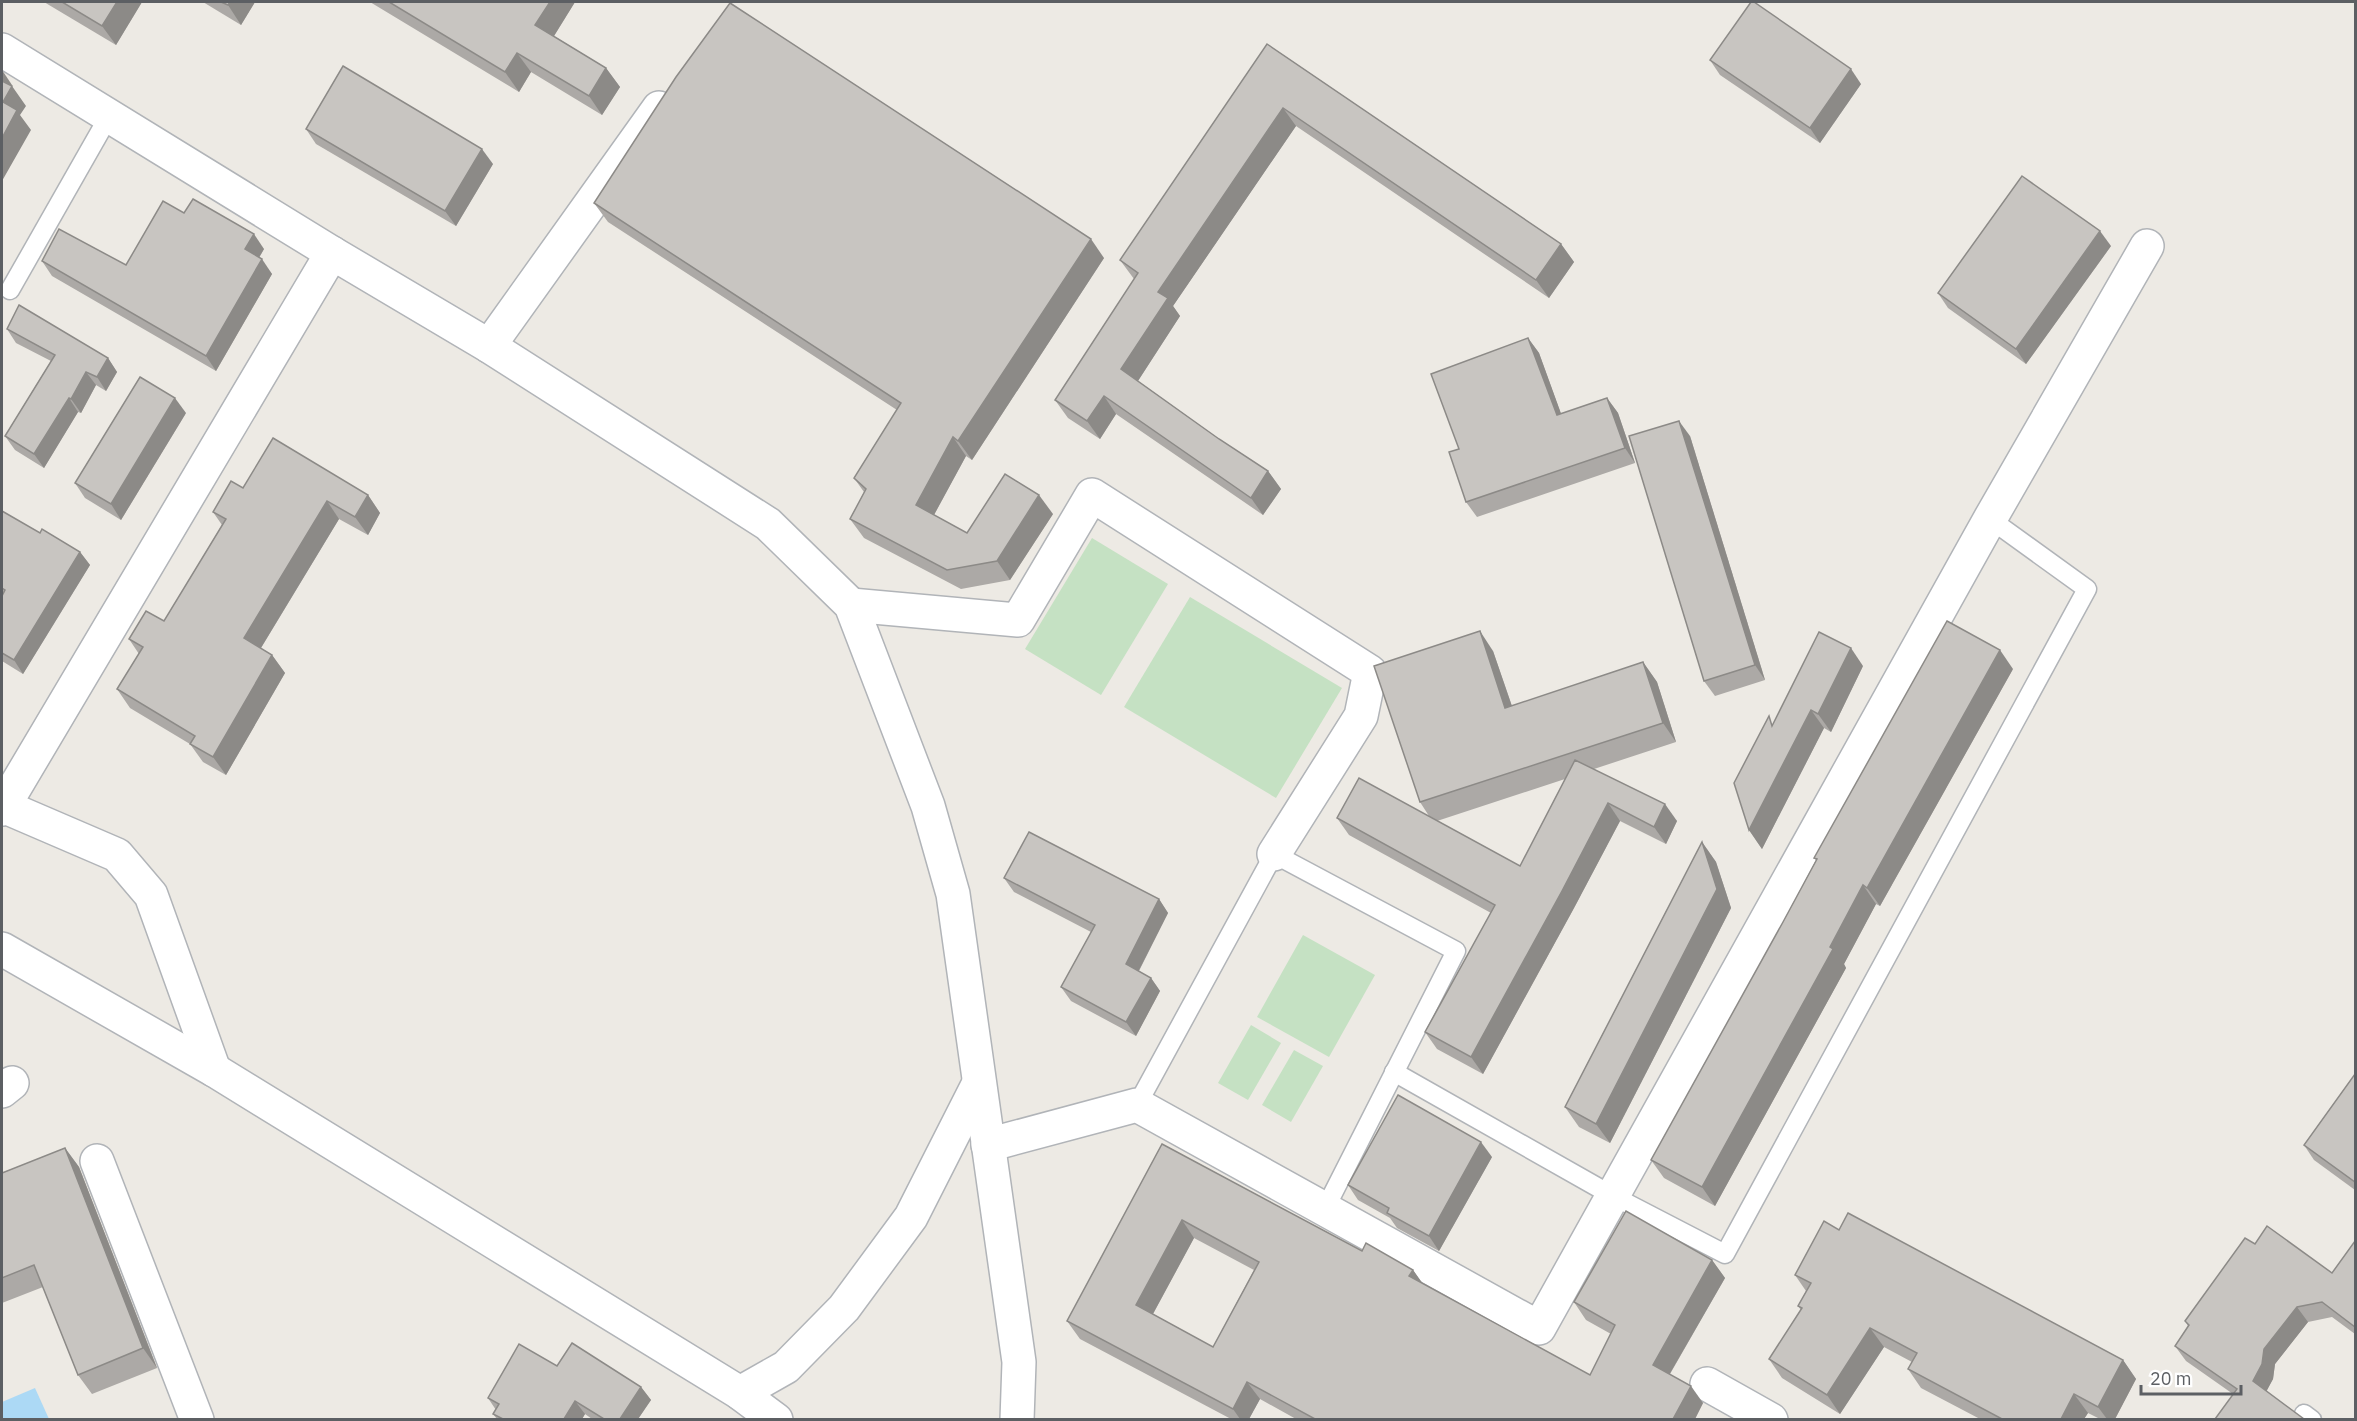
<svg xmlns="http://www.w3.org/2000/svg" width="2357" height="1421" font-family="'IBM Plex Sans',sans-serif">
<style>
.green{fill:#c5e1c3}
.water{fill:#acd9f5}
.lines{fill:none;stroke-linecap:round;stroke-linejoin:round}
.lane-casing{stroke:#b1b4b8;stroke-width:21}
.street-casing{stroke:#b1b4b8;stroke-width:36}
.lane{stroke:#fff;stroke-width:18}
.street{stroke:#fff;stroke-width:33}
.wall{fill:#aca9a6;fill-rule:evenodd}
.shaded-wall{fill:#8c8a87}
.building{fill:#c8c5c1;stroke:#8c8a87;stroke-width:1.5;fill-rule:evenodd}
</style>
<rect width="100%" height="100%" fill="#edeae4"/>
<!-- green -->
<g class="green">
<polygon points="1092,538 1168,584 1101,695 1025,649"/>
<polygon points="1190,597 1342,688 1276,798 1124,707"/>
<polygon points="1303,935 1375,975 1329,1057 1257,1017"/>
<polygon points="1251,1025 1281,1043 1248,1100 1218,1083"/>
<polygon points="1294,1050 1323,1066 1291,1122 1262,1105"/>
</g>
<!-- water -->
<polygon class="water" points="35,1388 49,1419 2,1419 2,1402"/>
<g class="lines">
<defs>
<g id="lane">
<polyline points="10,290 109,116"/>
<polyline points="1394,1072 1613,1196 1725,1254 2087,589 1990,519"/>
<polyline points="1137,1105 1274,854 1456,951 1325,1209"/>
<polyline points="2304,1414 2312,1420"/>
</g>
<g id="street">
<polyline points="2,50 332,253 489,346 768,524 851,605 928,806 953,894 1019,1362 1017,1420"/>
<polyline points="489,346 659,108"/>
<polyline points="851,605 1018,620 1092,495 1370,672 1361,716 1274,854"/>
<polyline points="3,806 117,855 151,895 214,1070"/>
<polyline points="2,809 332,253"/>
<polyline points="2,949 214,1070 740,1393 776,1420"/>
<polyline points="2,1091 12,1083"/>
<polyline points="988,1145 1137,1105 1539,1328 1990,519 2147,246"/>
<polyline points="97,1161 197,1420"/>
<polyline points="1707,1384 1771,1420"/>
<polyline points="740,1393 786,1367 844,1308 911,1217 979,1083"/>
</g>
</defs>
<!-- lane casing -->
<use href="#lane" class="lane-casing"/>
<!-- street casing -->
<use href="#street" class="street-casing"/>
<!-- lane -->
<use href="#lane" class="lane"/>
<!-- street -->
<use href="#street" class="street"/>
</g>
<!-- wall -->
<g class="wall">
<polygon points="44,2 142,2 116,45"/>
<polygon points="203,2 255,2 241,25"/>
<polygon points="370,2 575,2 554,36 606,68 620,87 602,115 531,72 519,92"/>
<polygon points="1267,44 1561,244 1574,262 1549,298 1296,126 1173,306 1180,316 1138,381 1219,439 1268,471 1281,489 1263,515 1116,414 1100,439 1068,418 1055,400 1134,279 1120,260"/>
<polygon points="1710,60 1861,84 1820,143 1720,75"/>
<polygon points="306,129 493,164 456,226 316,144"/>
<polygon points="594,203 1104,258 972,460 966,456 934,515 967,533 1053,514 1010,580 961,589 864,538 850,519 864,492 854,478 897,410 608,222"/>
<polygon points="184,213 264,249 259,258 272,274 216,371 52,276 42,261 126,265"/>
<polygon points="2111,246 2026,364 1948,308 1938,293"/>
<polygon points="7,329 108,358 117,372 106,391 96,385 81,413 78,412 44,468 15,450 5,436 51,361 16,343"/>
<polygon points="1528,338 1539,353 1561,414 1607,398 1618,413 1635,463 1477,517 1466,502 1459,449"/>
<polygon points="186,413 121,520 85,498 75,483"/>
<polygon points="1690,436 1765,680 1715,696 1704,681"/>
<polygon points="243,488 368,495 380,513 368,535 339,519 261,648 272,655 285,673 226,775 203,762 190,744 130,708 117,689 139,654 129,639 164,621 222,525 213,512"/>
<polygon points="2,511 40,533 80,552 90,565 23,674 2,661"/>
<path d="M 1493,651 L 1512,706 L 1643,662 L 1657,682 L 1676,742 L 1594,769 L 1677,821 L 1666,844 L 1620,821 L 1574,908 L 1483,1074 L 1437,1049 L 1425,1032 L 1491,913 L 1349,835 L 1337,818 L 1429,816 L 1420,802 ZM 1565,779 L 1520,866 L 1437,821 Z"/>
<polygon points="1863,666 1831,732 1824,728 1762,849 1749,830 1774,723"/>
<polygon points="2013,669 1880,906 1876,904 1844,964 1846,968 1715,1206 1664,1178 1651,1160 1783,922 1816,860 1814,858"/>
<polygon points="1702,842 1716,862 1731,908 1610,1143 1579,1127 1565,1107"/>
<polygon points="1004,878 1159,899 1168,913 1139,971 1151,978 1160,991 1136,1036 1071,1001 1061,987 1091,932 1014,892"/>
<polygon points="2355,1074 2355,1190 2314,1160 2304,1145"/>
<path d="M 1162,1144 L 1362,1251 L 1413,1270 L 1423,1284 L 1590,1375 L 1611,1334 L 1586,1320 L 1574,1302 L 1712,1260 L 1725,1278 L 1670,1374 L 1703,1403 L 1695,1419 L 1296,1419 L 1260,1399 L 1249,1419 L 1231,1419 L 1080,1339 L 1067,1321 ZM 1194,1238 L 1254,1270 L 1213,1347 L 1153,1314 Z"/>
<polygon points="65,1148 79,1167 157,1368 92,1394 78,1375 43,1287 2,1303 2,1173"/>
<polygon points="1492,1157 1439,1251 1397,1228 1390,1218 1358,1200 1348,1185"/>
<polygon points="1839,1230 2123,1360 2136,1379 2115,1419 2100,1419 2088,1413 2084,1419 1980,1419 1921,1388 1908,1369 1912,1362 1884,1347 1840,1414 1782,1378 1769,1359 1801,1310 1798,1306 1806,1291 1795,1275"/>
<polygon points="2355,1241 2355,1334 2332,1317 2308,1322 2275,1364 2273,1379 2266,1391 2233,1394 2186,1361 2175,1346 2188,1326 2185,1321 2255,1244 2332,1273"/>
<polygon points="557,1366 641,1387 651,1400 638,1419 592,1419 585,1414 582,1419 497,1419 493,1414 496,1410 488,1398"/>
</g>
<!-- shaded-wall -->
<g class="shaded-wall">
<polygon points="117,2 142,2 116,45 102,26"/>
<polygon points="230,2 255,2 241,25 228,5"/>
<polygon points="550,2 575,2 549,44 535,25"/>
<polygon points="517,53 531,72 519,92 505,72"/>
<polygon points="606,68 620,87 602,115 589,96"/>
<polygon points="1851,69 1861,84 1820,143 1810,128"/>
<polygon points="2,70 12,85 7,95 2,88"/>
<polygon points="12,86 26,106 20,115 31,130 2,181 3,102"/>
<polygon points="1283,108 1296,126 1173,306 1180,316 1134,387 1121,369 1158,292"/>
<polygon points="482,149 493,164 456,226 445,211"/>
<polygon points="2100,231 2111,246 2026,364 2016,349"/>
<polygon points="254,234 264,249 255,264 245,249"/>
<polygon points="1091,239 1104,258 972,460 958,441"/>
<polygon points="1561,244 1574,262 1549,298 1536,280"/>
<polygon points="262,259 272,274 216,371 206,356"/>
<polygon points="1528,338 1539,353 1567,430 1557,415"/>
<polygon points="108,358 117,372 106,391 97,377"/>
<polygon points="86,372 96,385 81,413 71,399"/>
<polygon points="1104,396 1116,414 1100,439 1087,421"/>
<polygon points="69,398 78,412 44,468 34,454"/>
<polygon points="175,398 186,413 121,520 111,504"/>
<polygon points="1607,398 1618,413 1635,463 1625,448"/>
<polygon points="1679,421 1690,436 1765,680 1755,665"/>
<polygon points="953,437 966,456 929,524 916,505"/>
<polygon points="1268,471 1281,489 1263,515 1251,498"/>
<polygon points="368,495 380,513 368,535 355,517"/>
<polygon points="1039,495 1053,514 1010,580 997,561"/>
<polygon points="327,501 339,519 256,656 244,638"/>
<polygon points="80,552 90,565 23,674 14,660"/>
<polygon points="1480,631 1493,651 1519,727 1505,708"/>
<polygon points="1851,648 1863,666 1831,732 1818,714"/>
<polygon points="2000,650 2013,669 1880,906 1867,888"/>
<polygon points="272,655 285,673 226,775 213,757"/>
<polygon points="1643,662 1657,682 1676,742 1663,723"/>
<polygon points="1811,710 1824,728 1762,849 1749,830"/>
<polygon points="1608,803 1620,821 1574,908 1483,1074 1471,1057"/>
<polygon points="1665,804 1677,821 1666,844 1654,827"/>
<polygon points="1702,842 1716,862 1731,908 1610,1143 1596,1124"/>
<polygon points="1863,885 1876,904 1844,964 1846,968 1715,1206 1702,1187"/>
<polygon points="1159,899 1168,913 1135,978 1126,964"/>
<polygon points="1151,978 1160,991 1136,1036 1126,1022"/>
<polygon points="1481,1142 1492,1157 1439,1251 1429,1236"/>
<polygon points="65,1148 79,1167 157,1368 143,1348"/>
<polygon points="1182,1220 1194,1238 1148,1323 1136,1305"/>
<polygon points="1712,1260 1725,1278 1665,1382 1653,1365"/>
<polygon points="1413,1270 1425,1287 1409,1276"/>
<polygon points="2297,1307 2308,1322 2275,1364 2273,1379 2264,1396 2253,1381 2264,1349"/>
<polygon points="1870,1328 1884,1347 1840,1414 1827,1395"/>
<polygon points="2123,1360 2136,1379 2115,1419 2107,1419 2098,1407"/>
<polygon points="1247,1382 1260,1399 1249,1419 1240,1419 1233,1409"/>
<polygon points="1691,1386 1703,1403 1695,1419 1673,1419"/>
<polygon points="641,1387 651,1400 638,1419 620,1419"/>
<polygon points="2074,1394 2088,1413 2084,1419 2061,1419"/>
<polygon points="575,1401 585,1414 582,1419 564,1419"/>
</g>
<!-- building -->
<g class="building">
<polygon points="62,2 117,2 102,26"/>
<polygon points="221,2 230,2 228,5"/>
<polygon points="389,2 550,2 535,25 606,68 589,96 517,53 505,72"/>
<polygon points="1751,2 1754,2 1851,69 1810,128 1710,60"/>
<polygon points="730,3 1091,239 958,441 953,437 916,505 967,533 1005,474 1039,495 997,561 947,570 850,519 866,489 854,478 901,403 594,203 676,77"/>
<polygon points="1267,44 1561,244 1536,280 1283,108 1158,292 1168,298 1121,369 1219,439 1268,471 1251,498 1104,396 1087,421 1055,400 1138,273 1120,260"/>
<polygon points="343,66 482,149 445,211 306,129"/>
<polygon points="2,81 12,86 3,102 17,110 2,138"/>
<polygon points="2022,176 2100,231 2016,349 1938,293"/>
<polygon points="193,199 254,234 245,249 262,259 206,356 42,261 59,229 126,265 163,201 184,213"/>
<polygon points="19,305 108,358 97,377 86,372 71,399 69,398 34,454 5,436 55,355 7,329"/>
<polygon points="1528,338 1557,415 1607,398 1625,448 1466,502 1449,452 1459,449 1431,374"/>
<polygon points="140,377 175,398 111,504 75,483"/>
<polygon points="1679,421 1755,665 1704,681 1629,436"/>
<polygon points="273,438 368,495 355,517 327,501 244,638 272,655 213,757 190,744 195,736 117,689 143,647 129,639 146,611 164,621 226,519 213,512 231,481 243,488"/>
<polygon points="2,511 40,533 42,529 80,552 14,660 2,653 2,596 5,590 2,588"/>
<polygon points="1947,621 2000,650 1867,888 1863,885 1830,947 1833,949 1702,1187 1651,1160 1783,922 1817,859 1814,858"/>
<polygon points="1480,631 1505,708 1643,662 1663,723 1420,802 1374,666"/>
<polygon points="1819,632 1851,648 1818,714 1811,710 1749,830 1734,783 1769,716 1772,726"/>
<polygon points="1575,760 1665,804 1654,827 1608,803 1562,891 1471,1057 1425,1032 1495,905 1337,818 1359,778 1520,866"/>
<polygon points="1029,832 1159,899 1126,964 1151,978 1126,1022 1061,987 1095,925 1004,878"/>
<polygon points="1702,842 1717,889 1596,1124 1565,1107"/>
<polygon points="2355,1074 2355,1182 2304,1145"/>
<polygon points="1398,1095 1481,1142 1429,1236 1387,1213 1389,1208 1348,1185"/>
<path d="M 1162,1144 L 1362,1251 L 1366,1243 L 1413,1270 L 1409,1276 L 1590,1375 L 1615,1325 L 1574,1302 L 1626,1211 L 1712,1260 L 1653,1365 L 1691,1386 L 1673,1419 L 1315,1419 L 1247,1382 L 1233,1409 L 1067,1321 ZM 1182,1220 L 1259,1262 L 1213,1347 L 1136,1305 Z"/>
<polygon points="65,1148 143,1348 78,1375 34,1265 2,1278 2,1173"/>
<polygon points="1848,1213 2123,1360 2098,1407 2074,1394 2061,1419 2002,1419 1908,1369 1917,1353 1870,1328 1827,1395 1769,1359 1802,1308 1798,1306 1811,1283 1795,1275 1824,1221 1839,1230"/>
<polygon points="2267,1226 2332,1273 2355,1241 2355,1327 2322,1302 2297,1307 2264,1349 2262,1364 2253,1381 2304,1419 2215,1419 2237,1389 2175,1346 2189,1325 2185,1321 2245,1238 2255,1244"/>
<polygon points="572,1343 641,1387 620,1419 604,1419 575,1401 564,1419 503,1419 493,1414 499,1404 488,1398 519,1344 557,1366"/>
</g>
<!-- border -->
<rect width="2357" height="1421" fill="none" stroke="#5c5f63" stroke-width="6"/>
<!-- scale -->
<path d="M2141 1385v9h100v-9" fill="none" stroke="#5c5f63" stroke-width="3"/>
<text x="2150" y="1385" font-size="18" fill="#5c5f63" stroke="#ffffff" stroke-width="4.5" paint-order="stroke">20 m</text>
</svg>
